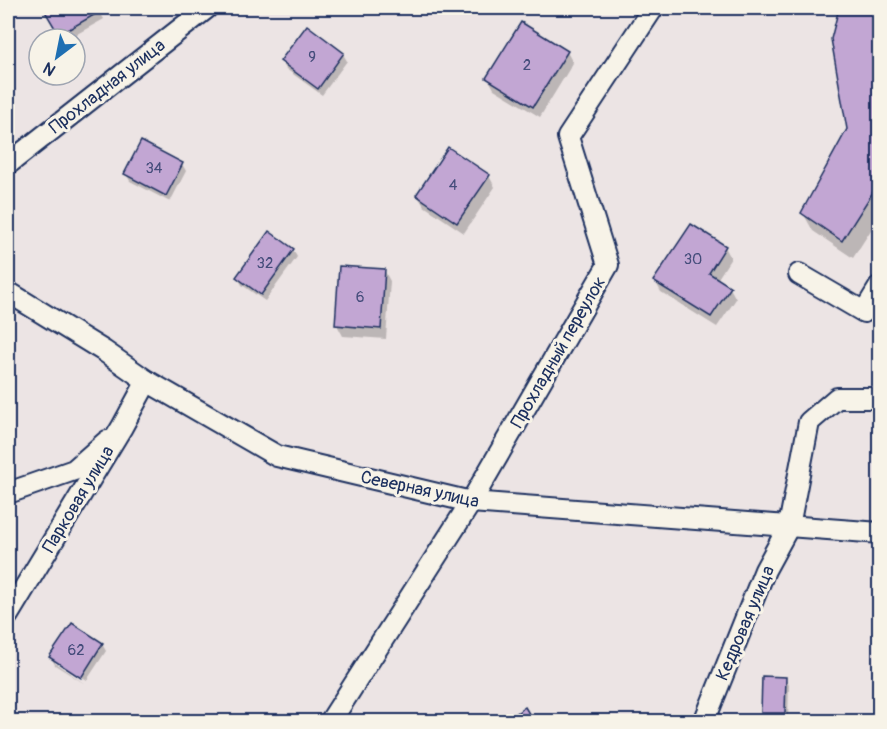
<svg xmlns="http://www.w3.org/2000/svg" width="887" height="729" font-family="Pangolin,sans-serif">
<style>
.shadow{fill:#0003}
.building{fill:#c2a6d3;stroke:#1b2f5e;stroke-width:1.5}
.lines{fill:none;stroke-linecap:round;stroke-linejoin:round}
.minor-casing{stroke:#1b2f5e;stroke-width:24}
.minor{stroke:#f7f3e8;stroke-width:20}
.labels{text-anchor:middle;stroke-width:6;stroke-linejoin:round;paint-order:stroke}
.number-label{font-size:15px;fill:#454d7b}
.street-label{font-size:18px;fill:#1b2f5e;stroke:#f7f3e8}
</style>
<rect width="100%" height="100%" fill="#ece4e4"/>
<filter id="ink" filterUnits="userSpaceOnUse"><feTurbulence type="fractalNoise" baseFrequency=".0167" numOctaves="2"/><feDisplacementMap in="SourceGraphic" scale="12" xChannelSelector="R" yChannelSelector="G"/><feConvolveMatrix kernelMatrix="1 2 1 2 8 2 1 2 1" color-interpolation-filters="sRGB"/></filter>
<g filter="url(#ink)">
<!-- shadow -->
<g class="shadow">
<polygon points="45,8 97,8 104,19 68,39 63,39"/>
<polygon points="840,8 880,8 880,216 853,258 813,231 803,213 849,129 832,39"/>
<polygon points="307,27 343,54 347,61 322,95 286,69 282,62"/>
<polygon points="567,52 573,63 540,117 494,89 488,78"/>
<polygon points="182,164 186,171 170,202 130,181 126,174"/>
<polygon points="489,176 495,187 464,233 424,206 417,195"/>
<polygon points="725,247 731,258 717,280 730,288 736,299 717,327 661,292 655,281"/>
<polygon points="293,250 297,257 265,301 242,285 238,278"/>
<polygon points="384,270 390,281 386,339 343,336 337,325"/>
<polygon points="102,644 106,651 87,680 55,659 55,663 85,684 55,665 51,657"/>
<polygon points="785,678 789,685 788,720 767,719 763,712"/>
</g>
<!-- building -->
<g class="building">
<polygon points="43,8 99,8 101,11 59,35"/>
<polygon points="839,8 880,8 880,181 842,241 801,213 847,129 831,39"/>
<polygon points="521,22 568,51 533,107 486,78"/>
<polygon points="307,25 344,53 318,89 280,61"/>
<polygon points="141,141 183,163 166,196 124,174"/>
<polygon points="448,147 490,175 457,223 416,195"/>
<polygon points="691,224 726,246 709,273 731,287 711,317 653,281"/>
<polygon points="269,231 294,249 261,295 236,277"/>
<polygon points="339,266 385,269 381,329 335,325"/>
<polygon points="72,623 103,643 81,678 49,657"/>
<polygon points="762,676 786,677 785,713 761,713"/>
<polygon points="525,707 534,722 504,722"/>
</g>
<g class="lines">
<defs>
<g id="minor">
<polyline points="8,164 207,8"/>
<polyline points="799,274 864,312 880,286"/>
<polyline points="8,292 104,351 147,381 277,456 471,502 880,533"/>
<polyline points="8,493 74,470 107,441"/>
<polyline points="8,615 122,427 147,381"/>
<polyline points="330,722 471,502 608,265 568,137 653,8"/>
<polyline points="704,722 765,570 789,526 809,422 837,398 880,398"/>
</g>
</defs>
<!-- minor casing -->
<use href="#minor" class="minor-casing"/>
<!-- minor -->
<use href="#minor" class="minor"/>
</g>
</g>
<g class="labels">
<!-- number labels -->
<g class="number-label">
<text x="312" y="62">9</text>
<text x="527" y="70">2</text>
<text x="154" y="173">34</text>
<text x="453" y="190">4</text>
<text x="693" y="264">30</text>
<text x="265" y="268">32</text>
<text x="360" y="302">6</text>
<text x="76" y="655">62</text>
</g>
<!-- street labels -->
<g class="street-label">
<text transform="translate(107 86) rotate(-38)" y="6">Прохладная улица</text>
<text transform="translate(558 352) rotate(-60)" y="6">Прохладный переулок</text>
<text transform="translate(420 489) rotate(12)" y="6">Северная улица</text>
<text transform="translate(78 499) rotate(-59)" y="6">Парковая улица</text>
<text transform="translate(745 623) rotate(-67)" y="6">Кедровая улица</text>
</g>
</g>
<!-- margin -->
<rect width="887" height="729" fill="none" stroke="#f7f3e8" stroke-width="30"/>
<rect x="15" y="15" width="857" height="699" fill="none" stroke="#1b2f5e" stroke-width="2" filter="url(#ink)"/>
<!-- north arrow -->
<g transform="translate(57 57) rotate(212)"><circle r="28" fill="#f7f3e8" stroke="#9fa5b1" stroke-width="1.5"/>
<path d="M0-4.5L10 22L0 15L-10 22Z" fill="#1f6fb2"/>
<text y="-9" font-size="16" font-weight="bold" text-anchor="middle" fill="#1b2f5e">N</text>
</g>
</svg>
